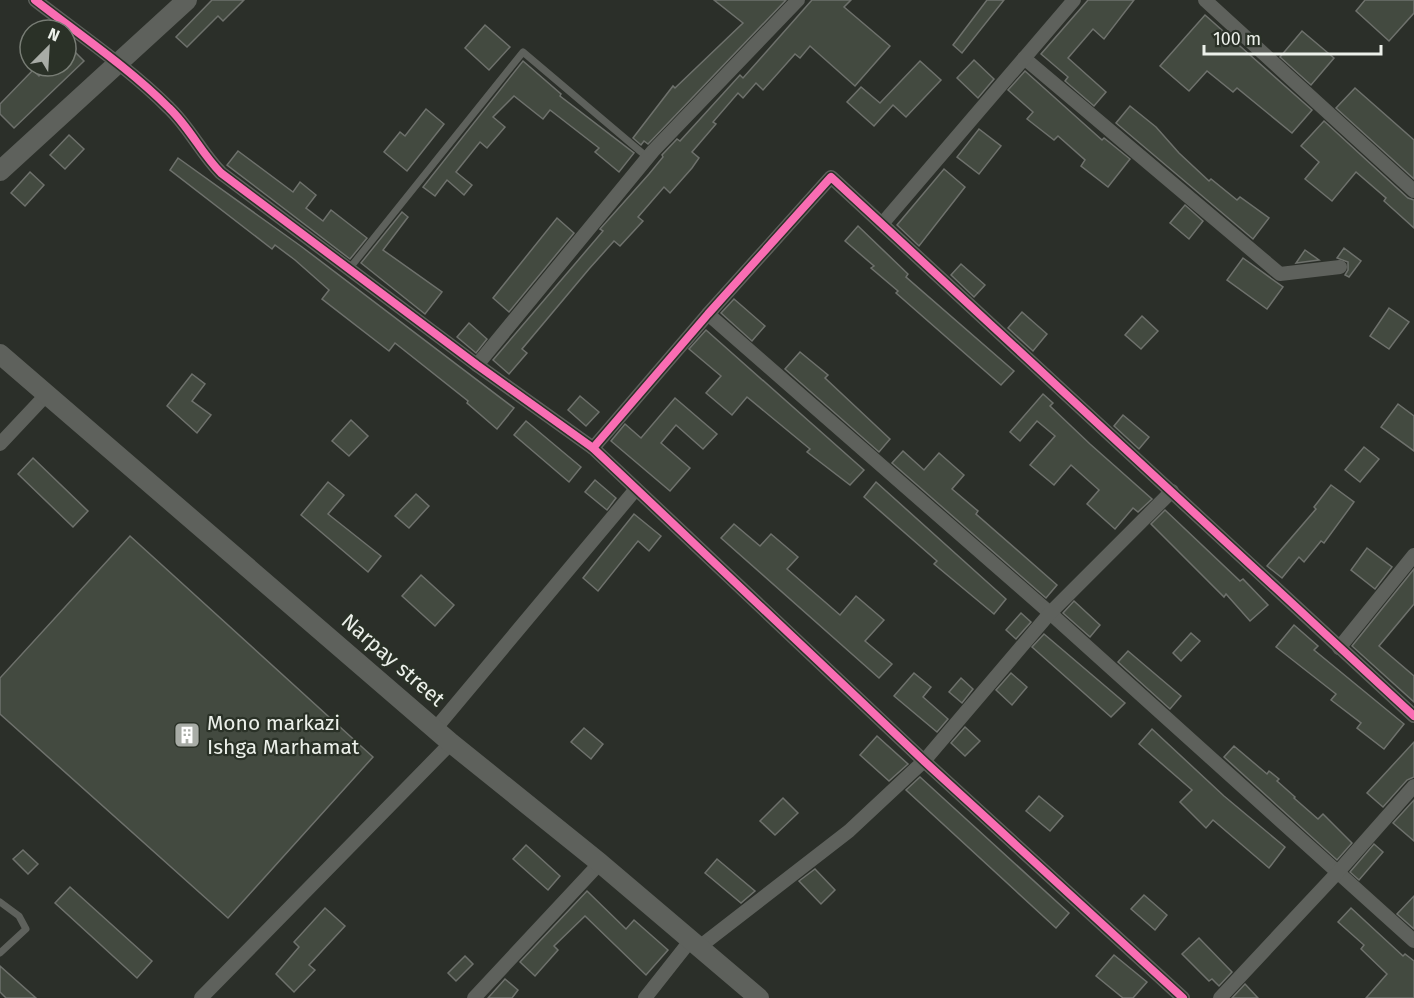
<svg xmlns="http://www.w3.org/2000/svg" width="1414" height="998" font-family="'Fira Sans',sans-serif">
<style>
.building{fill:#434a40;stroke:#6e716c;stroke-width:1.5}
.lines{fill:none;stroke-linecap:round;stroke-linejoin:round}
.lane{stroke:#5e615c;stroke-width:7}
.street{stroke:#5e615c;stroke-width:14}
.secondary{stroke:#5e615c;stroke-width:20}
.cycleway-casing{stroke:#2a3127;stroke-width:11}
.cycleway{stroke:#f96db3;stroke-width:8}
.labels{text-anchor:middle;stroke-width:4.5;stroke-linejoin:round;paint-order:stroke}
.street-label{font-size:21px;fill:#ecf0ea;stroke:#2a3127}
.poi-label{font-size:21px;fill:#ecf0ea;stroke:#2a3127;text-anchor:start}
</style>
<rect width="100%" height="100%" fill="#2b2f29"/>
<!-- building -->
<g class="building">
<polygon points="212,0 244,0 223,21 218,16 187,47 176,37"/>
<polygon points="714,0 786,0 648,144 644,141 641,145 633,138 673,86 675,88 743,23"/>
<polygon points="812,0 851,0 844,7 890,46 855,86 810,46 800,58 795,54 763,90 756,83 743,98 738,93 713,122 716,124 692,152 699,158 692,168 670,193 664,187 638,217 643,221 620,246 614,241 589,269 522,349 527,353 509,374 493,360 603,231 600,229 649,174 663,157 662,155 677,139 680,141 740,75 743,78"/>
<polygon points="987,0 1004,0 962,53 953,45"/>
<polygon points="1088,0 1134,0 1104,39 1093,29 1068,58 1106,92 1094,106 1065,81 1068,77 1041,54"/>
<polygon points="1365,0 1414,0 1414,13 1389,41 1356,11"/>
<polygon points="1205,15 1312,110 1292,133 1237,88 1233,92 1207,71 1189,91 1160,66"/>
<polygon points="485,25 510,47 489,70 465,48"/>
<polygon points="1302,31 1334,58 1311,85 1280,57"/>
<polygon points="66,43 84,61 14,128 0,114 0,104 33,70 39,76 49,66 66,66"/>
<polygon points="974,60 994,79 978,98 957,78"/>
<polygon points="523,61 561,94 560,96 634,153 619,172 595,152 599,148 550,110 543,119 514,96 493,117 505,127 487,148 480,142 456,172 472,185 464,195 447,180 435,196 423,187"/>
<polygon points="920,61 941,80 906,117 893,105 874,126 847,102 861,87 880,103"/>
<polygon points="1025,71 1102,140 1104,138 1130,159 1108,187 1081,166 1085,160 1058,136 1054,140 1027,119 1033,112 1008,90"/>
<polygon points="1355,88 1414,140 1414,179 1336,108"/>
<polygon points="1130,106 1156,127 1179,153 1209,181 1211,179 1237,200 1240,197 1269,218 1253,239 1116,123"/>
<polygon points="426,109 444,124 407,171 384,152 400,132 405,136"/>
<polygon points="1324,121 1408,198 1414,200 1414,228 1384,201 1386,198 1356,172 1332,201 1305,179 1319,162 1301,146"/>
<polygon points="979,129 1001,146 979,174 957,157"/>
<polygon points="69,135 84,149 65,169 50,155"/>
<polygon points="238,151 293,192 300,182 316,195 306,208 323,221 331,210 367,238 350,259 227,165"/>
<polygon points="178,158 302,247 514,408 497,429 467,403 468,401 395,343 389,351 322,299 329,290 295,260 275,245 272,249 170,170"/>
<polygon points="944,169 965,187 919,246 897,225"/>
<polygon points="30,172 44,185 25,206 11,193"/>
<polygon points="1185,205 1203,221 1189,239 1170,223"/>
<polygon points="402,212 408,217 383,250 442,292 425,314 361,263"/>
<polygon points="557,218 574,233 509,312 493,298"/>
<polygon points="858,226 908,274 906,277 1014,371 1001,385 896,293 898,291 871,268 874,266 845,241"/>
<polygon points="1344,248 1361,261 1349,277 1345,275 1348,270 1348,262 1337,258"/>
<polygon points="1305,250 1319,260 1296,263"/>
<polygon points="1243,258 1283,287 1267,309 1227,280"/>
<polygon points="961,264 985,285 974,297 951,275"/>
<polygon points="734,299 765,326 752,341 721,313"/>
<polygon points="1389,308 1409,322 1389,349 1370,336"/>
<polygon points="1022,312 1047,334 1033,351 1008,328"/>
<polygon points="1142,316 1158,331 1141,349 1125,335"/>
<polygon points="469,323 487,339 476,353 457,337"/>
<polygon points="706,330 864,470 850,485 807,452 810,449 747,397 732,415 706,393 721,376 689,349"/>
<polygon points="800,352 828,375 825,378 890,439 879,452 785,369"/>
<polygon points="192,374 205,384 192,401 211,415 197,433 167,406"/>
<polygon points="1043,394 1053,403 1050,406 1090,444 1152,499 1138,512 1133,508 1115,529 1087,504 1099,490 1071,465 1054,485 1030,465 1055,436 1037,421 1020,441 1010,432"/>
<polygon points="580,396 599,412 586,426 568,410"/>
<polygon points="675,398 717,434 703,449 676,425 661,443 690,468 670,491 611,441 625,424 641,438"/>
<polygon points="1398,404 1414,416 1414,451 1381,427"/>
<polygon points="1123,415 1149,437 1139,449 1114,426"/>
<polygon points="351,420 368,436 349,456 332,441"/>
<polygon points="526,421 581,467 569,482 514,435"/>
<polygon points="1364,447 1379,459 1360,482 1345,470"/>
<polygon points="903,451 924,470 939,453 964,475 952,489 978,511 976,514 1057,585 1046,598 892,463"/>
<polygon points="33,458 88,511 73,527 18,474"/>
<polygon points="595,480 616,498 607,510 585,492"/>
<polygon points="328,482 344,495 328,514 381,556 368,572 301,515"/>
<polygon points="876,482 1006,599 994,614 934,564 937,561 864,497"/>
<polygon points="1331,485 1354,502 1324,543 1321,541 1304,562 1299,557 1282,578 1267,566 1316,509 1314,507"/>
<polygon points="416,494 429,506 409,528 395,516"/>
<polygon points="1165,510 1240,581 1243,579 1268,605 1250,621 1226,594 1224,597 1151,524"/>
<polygon points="634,514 661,536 649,551 638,541 598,591 583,578"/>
<polygon points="734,524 760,546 771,534 798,557 787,569 840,615 856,596 884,620 865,641 892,664 879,678 721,538"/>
<polygon points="130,536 373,757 228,918 0,714 0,678"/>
<polygon points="1367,548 1392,567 1375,589 1351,570"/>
<polygon points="1414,569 1414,604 1379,646 1414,676 1414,702 1352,646"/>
<polygon points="421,575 454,605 435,626 402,596"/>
<polygon points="1074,601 1100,625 1090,637 1063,613"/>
<polygon points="1021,613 1031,622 1016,639 1006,630"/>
<polygon points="1294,625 1318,646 1314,650 1404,724 1384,749 1357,728 1361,723 1331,700 1336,694 1276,647"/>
<polygon points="1191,633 1200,641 1181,661 1173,653"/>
<polygon points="1044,634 1125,703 1111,717 1032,647"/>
<polygon points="1128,651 1181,696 1170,709 1118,662"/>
<polygon points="914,673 931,687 923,697 948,719 937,732 894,696"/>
<polygon points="1011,673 1027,687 1012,705 996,690"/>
<polygon points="961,678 973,689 962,703 949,692"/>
<polygon points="965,727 980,741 965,756 951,743"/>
<polygon points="584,728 603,744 591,759 571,742"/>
<polygon points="1152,729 1224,796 1285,847 1269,868 1213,820 1206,828 1180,802 1192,790 1139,744"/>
<polygon points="877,736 908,764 889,781 860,755"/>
<polygon points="1414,742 1414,777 1407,780 1383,807 1367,793"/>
<polygon points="1234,746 1267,774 1269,771 1279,779 1277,781 1295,797 1294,798 1318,819 1323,814 1352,843 1337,860 1224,757"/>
<polygon points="920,777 1069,913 1056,928 906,790"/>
<polygon points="1039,796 1063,816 1050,831 1026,811"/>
<polygon points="783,798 798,813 775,835 760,821"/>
<polygon points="1414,800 1414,841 1393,823"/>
<polygon points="1374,844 1383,852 1359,880 1350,872"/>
<polygon points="526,845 560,876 548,890 513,859"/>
<polygon points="23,850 38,864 28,874 13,859"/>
<polygon points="717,859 755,891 741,903 705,873"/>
<polygon points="815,869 835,890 821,904 799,881"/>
<polygon points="70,887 152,961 137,978 55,903"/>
<polygon points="587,891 626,929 634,920 668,950 646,975 585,916 554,946 558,950 535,976 520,962"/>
<polygon points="1144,895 1167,915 1155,930 1131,909"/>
<polygon points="1414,896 1414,929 1397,914"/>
<polygon points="325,908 345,926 309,965 315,970 294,992 276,974 299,947 294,942"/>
<polygon points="1351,908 1403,956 1405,954 1414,961 1414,998 1366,998 1387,974 1361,949 1364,945 1338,922"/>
<polygon points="1199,938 1232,972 1219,986 1212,979 1209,981 1182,954"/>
<polygon points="1114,955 1147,982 1133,998 1123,998 1096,976"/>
<polygon points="465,956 473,964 456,981 448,973"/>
<polygon points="0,966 36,998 6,998 0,992"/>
<polygon points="505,979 518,990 512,998 488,998"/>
<polygon points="1245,984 1258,998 1232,998"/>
</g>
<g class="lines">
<!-- lane -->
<g class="lane">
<polyline points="349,269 523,52 647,157"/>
<polyline points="0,902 19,916 26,929 0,953"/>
</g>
<!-- street -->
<g class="street">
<path d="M 35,0 C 80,35 129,68 169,108 C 190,128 201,153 221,173 L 477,365 L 593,448 L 924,761 L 1183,998"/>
<polyline points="1205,0 1414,191"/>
<polyline points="1024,58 1280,274 1340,267"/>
<polyline points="882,224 1074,0"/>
<polyline points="708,314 1050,613 1414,941"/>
<polyline points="477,365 653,151 798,0"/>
<polyline points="0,444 47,394"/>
<polyline points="593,448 708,314 831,177 1414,716"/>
<polyline points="1339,648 1414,555"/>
<polyline points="436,728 636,489"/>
<polyline points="698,948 849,831 924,761 1050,613 1172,491"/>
<polyline points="201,998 451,743"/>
<polyline points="474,998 600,863"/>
<polyline points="645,998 690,941"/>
<polyline points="1220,998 1338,872 1414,786"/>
</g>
<!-- secondary -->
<g class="secondary">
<polyline points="0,171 187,0"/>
<polyline points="0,354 451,743 600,863 759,998"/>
</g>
<defs>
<g id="cycleway">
<path d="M 35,0 C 80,35 129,68 169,108 C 190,128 201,153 221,173 L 477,365 L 593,448 L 924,761 L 1183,998"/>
<polyline points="593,448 708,314 831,177 1414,716"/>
</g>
</defs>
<!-- cycleway casing -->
<use href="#cycleway" class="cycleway-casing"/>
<!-- cycleway -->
<use href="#cycleway" class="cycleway"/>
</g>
<!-- icons -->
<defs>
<symbol id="building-square" viewBox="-11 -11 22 22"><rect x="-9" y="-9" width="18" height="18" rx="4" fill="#a8aca6" stroke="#2a3127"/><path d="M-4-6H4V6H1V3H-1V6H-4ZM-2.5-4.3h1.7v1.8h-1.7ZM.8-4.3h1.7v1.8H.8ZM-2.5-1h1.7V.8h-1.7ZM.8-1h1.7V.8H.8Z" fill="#fff"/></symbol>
</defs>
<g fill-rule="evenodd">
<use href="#building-square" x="172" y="720" width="30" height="30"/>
</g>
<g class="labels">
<!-- street labels -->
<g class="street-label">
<text transform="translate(393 660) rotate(41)" y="7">Narpay street</text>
</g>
<!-- poi labels -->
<g class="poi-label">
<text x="207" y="730">Mono markazi<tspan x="207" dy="24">Ishga Marhamat</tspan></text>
</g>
</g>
<!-- north arrow -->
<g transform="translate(48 48) rotate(24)"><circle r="28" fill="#2a3127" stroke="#787d75" stroke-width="1.5"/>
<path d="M0-4.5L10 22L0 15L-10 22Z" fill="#a8aca6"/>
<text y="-9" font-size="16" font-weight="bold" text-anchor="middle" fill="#ecf0ea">N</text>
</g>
<!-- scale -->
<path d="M1204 45v9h177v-9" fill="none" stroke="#ecf0ea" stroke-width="3"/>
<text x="1213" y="45" font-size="18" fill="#ecf0ea" stroke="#2a3127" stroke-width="4.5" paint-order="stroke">100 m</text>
</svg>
